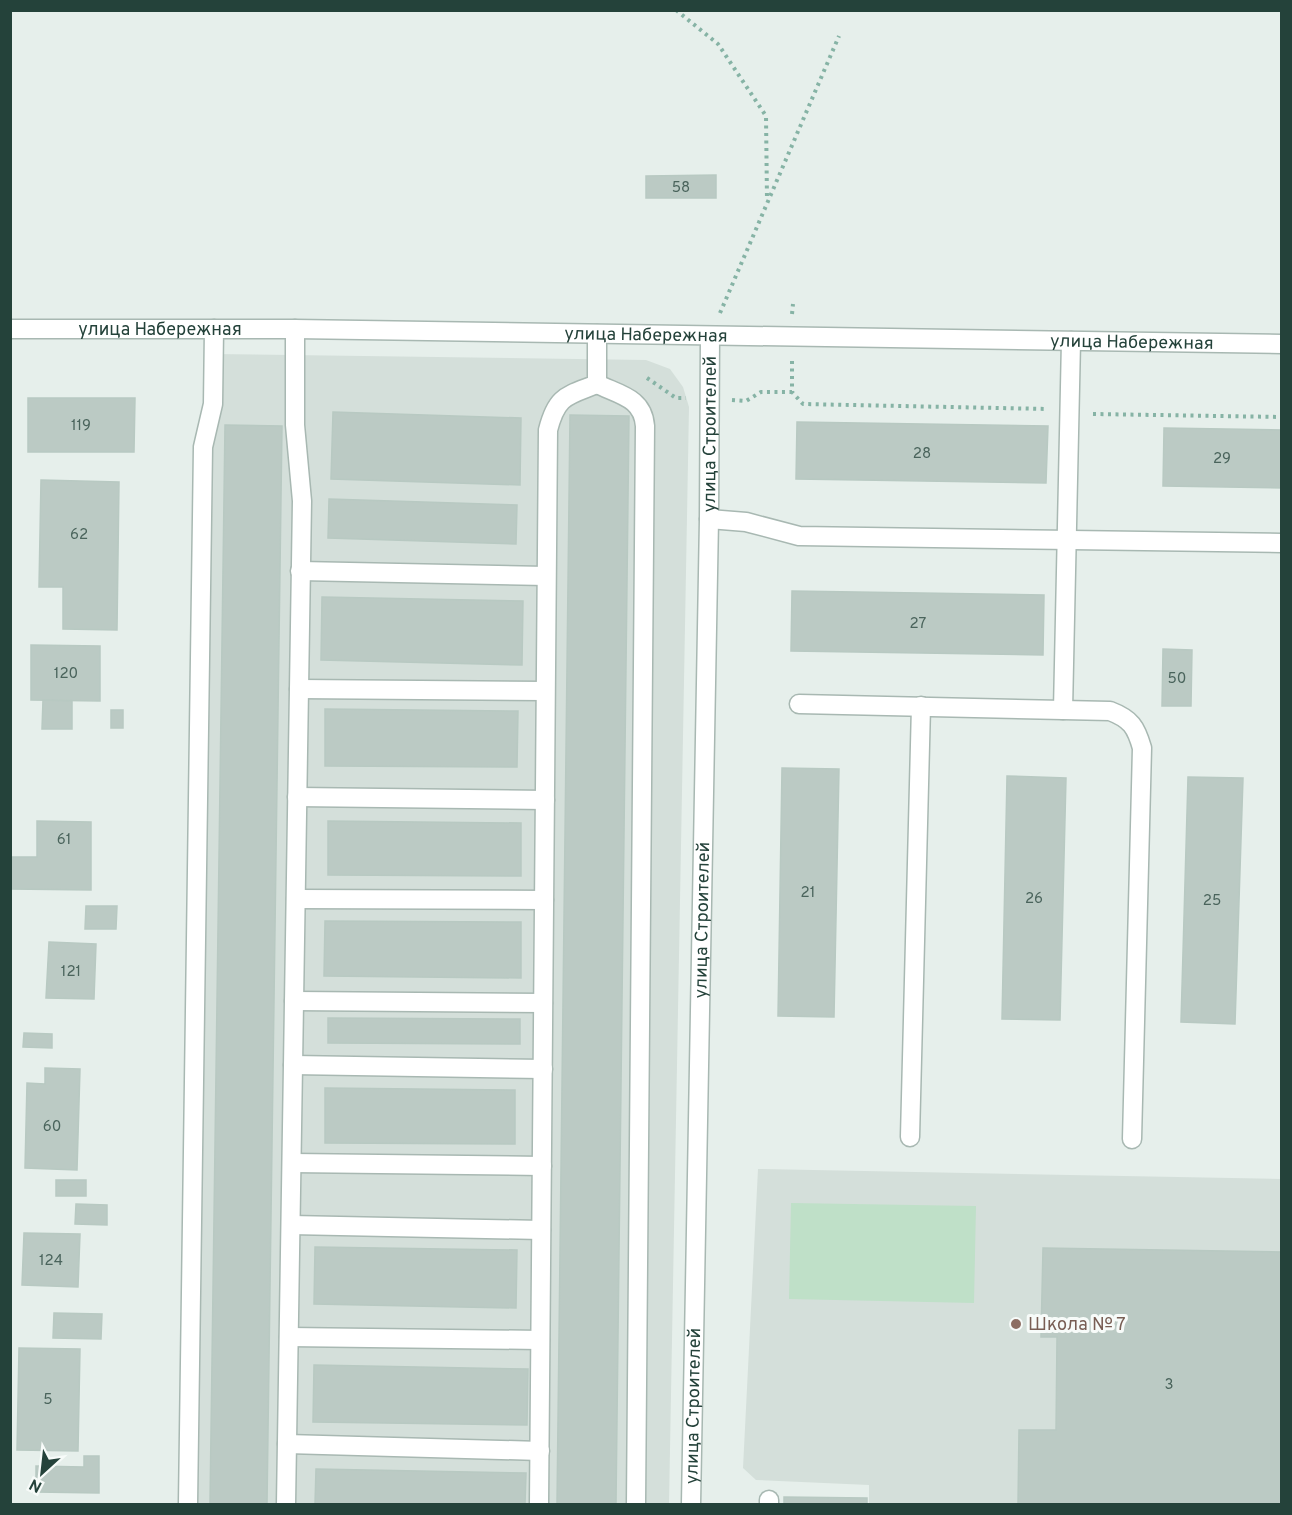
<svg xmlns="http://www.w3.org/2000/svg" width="1292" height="1515" font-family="Overpass,sans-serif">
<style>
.built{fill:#d4dfda}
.green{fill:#bfe0c8}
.building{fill:#bbcac4;stroke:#b8c9c2;stroke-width:1.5}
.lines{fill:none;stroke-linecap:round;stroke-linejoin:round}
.minor-casing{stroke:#a8b8b2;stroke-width:21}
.path{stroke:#86b3a5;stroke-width:4;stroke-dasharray:3 4.5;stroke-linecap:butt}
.minor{stroke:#fff;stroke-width:18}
.education-dot{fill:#8d6e63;stroke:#f7fbf9;stroke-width:2}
.labels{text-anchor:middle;stroke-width:6;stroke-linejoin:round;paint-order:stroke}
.number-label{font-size:15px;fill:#4a645c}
.street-label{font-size:18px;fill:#24423a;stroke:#f7fbf9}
.education-label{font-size:18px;fill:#785e54;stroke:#f7fbf9;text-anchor:start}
</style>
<rect width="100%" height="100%" fill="#e6efeb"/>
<!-- built -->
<g class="built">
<polygon points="211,354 646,360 670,369 683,387 689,407 669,1504 193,1504"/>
<polygon points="758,1169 1281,1179 1281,1504 869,1504 869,1485 756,1480 743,1468"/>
</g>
<!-- green -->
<polygon class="green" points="791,1203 976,1206 974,1303 789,1299"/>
<!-- building -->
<g class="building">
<polygon points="716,175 716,198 646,198 646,176"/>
<polygon points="28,398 135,398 134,452 28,452"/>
<polygon points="333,412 521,418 520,485 331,479"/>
<polygon points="570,415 629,416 616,1504 557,1504"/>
<polygon points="797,422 1048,426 1046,483 796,479"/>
<polygon points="225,425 282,426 267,1504 210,1504"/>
<polygon points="1164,428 1282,430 1282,488 1163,486"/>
<polygon points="41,480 119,482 117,630 63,629 63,587 39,587"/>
<polygon points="329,499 517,505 516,544 328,538"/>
<polygon points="792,591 1044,595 1043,655 791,651"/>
<polygon points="322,597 523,601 522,665 321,660"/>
<polygon points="31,645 100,646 100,701 31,700"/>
<polygon points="1163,649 1192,650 1191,706 1162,706"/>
<polygon points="43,700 72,701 72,729 42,729"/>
<polygon points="325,709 518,711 517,767 325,766"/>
<rect x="111" y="710" width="12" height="18"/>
<polygon points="782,768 839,769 834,1017 778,1016"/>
<polygon points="1007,776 1066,778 1060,1020 1002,1019"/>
<polygon points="1188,777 1243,778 1235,1024 1181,1022"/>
<polygon points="37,821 91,822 91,890 10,889 10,857 37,857"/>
<polygon points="328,821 521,823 521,876 328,875"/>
<polygon points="86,906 117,906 116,929 85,929"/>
<polygon points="325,921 521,922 521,978 324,976"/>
<polygon points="49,942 96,944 94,999 46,998"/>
<polygon points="328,1018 520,1019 520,1044 328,1043"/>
<polygon points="24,1033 52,1034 52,1048 23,1047"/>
<polygon points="45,1068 80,1069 77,1170 25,1168 27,1083 45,1084"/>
<polygon points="325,1088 515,1090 515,1144 325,1143"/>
<rect x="56" y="1180" width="30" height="16"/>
<polygon points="76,1204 107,1205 107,1225 75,1224"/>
<polygon points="24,1233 80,1234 78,1287 22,1285"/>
<polygon points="315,1247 517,1250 516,1308 314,1304"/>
<polygon points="1043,1248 1282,1252 1282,1504 1018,1504 1019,1430 1056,1430 1057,1337 1041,1337"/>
<polygon points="54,1313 102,1314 101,1339 53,1338"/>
<polygon points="19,1348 80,1349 78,1451 17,1450"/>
<polygon points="314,1365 528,1369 527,1425 313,1422"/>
<polygon points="84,1456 99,1456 99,1493 36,1492 36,1466 84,1467"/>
<polygon points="316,1469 526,1473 525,1504 315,1504"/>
<polygon points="784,1497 867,1498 867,1504 784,1504"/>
</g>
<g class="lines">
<defs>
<g id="minor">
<path id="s1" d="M 10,329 L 295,329 L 1282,344"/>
<path d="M 597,384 C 620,395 643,398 645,426 L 636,1504"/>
<polyline points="709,519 746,522 799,536 1282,543"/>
<polyline points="300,571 546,576"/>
<polyline points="299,689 545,691"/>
<path d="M 799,704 L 1110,711 C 1131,719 1136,727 1142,748 L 1132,1139"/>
<polyline points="1063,710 1071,341"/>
<polyline points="297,797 545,800"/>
<polyline points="296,899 544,900"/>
<polyline points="294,1001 543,1003"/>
<polyline points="293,1065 543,1069"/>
<polyline points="910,1137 921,706"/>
<polyline points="292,1163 542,1166"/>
<polyline points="291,1225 541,1230"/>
<polyline points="289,1337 540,1340"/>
<polyline points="287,1444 540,1451"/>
<polyline points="188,1504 203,447 213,404 214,329"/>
<polyline points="286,1504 302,501 295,425 295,329"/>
<path d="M 539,1504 L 548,430 C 557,395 567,396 597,384 L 597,334"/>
<path id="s2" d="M 691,1504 L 709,519 L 710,336"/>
<polyline points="769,1504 769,1500"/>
</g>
</defs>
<!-- minor casing -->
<use href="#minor" class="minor-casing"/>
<!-- path -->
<g class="path">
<polyline points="676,10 718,44 766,116 767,200"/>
<polyline points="720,313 839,36"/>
<polyline points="792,314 793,304"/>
<polyline points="792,361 792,392 803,404 1047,409"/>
<polyline points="647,378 676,398 686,398"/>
<polyline points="732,400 746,401 761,392 792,392"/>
<polyline points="1093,414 1282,417"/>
</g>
<!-- minor -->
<use href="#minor" class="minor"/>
</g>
<!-- markers -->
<circle class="education-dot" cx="1016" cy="1324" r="6"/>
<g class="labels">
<!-- number labels -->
<g class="number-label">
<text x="681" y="192">58</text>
<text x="81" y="430">119</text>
<text x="922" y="458">28</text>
<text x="1222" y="463">29</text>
<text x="79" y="539">62</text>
<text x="918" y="628">27</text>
<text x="66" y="678">120</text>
<text x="1177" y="683">50</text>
<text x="64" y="844">61</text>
<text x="808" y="897">21</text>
<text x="1034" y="903">26</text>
<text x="1212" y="905">25</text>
<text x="71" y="976">121</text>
<text x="52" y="1131">60</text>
<text x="51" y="1265">124</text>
<text x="1169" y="1389">3</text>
<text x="48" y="1404">5</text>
</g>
<!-- street labels -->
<g class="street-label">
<text dy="6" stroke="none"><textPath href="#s1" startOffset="150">улица Набережная</textPath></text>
<text dy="6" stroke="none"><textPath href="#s1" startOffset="636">улица Набережная</textPath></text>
<text dy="6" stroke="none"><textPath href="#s1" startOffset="1122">улица Набережная</textPath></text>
<text dy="6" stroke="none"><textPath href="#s2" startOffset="1070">улица Строителей</textPath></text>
<text dy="6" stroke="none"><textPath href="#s2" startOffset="584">улица Строителей</textPath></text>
<text dy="6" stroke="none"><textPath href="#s2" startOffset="98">улица Строителей</textPath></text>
</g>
<!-- education labels -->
<g class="education-label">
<text x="1028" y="1330">Школа № 7</text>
</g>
</g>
<!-- border -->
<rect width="1292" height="1515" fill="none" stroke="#24423a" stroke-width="24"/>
<!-- north arrow -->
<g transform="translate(42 1473) rotate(207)" stroke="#f7fbf9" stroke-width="4.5" paint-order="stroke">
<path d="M0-4.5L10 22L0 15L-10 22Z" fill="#24423a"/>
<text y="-9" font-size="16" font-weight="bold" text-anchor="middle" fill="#24423a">N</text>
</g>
</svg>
